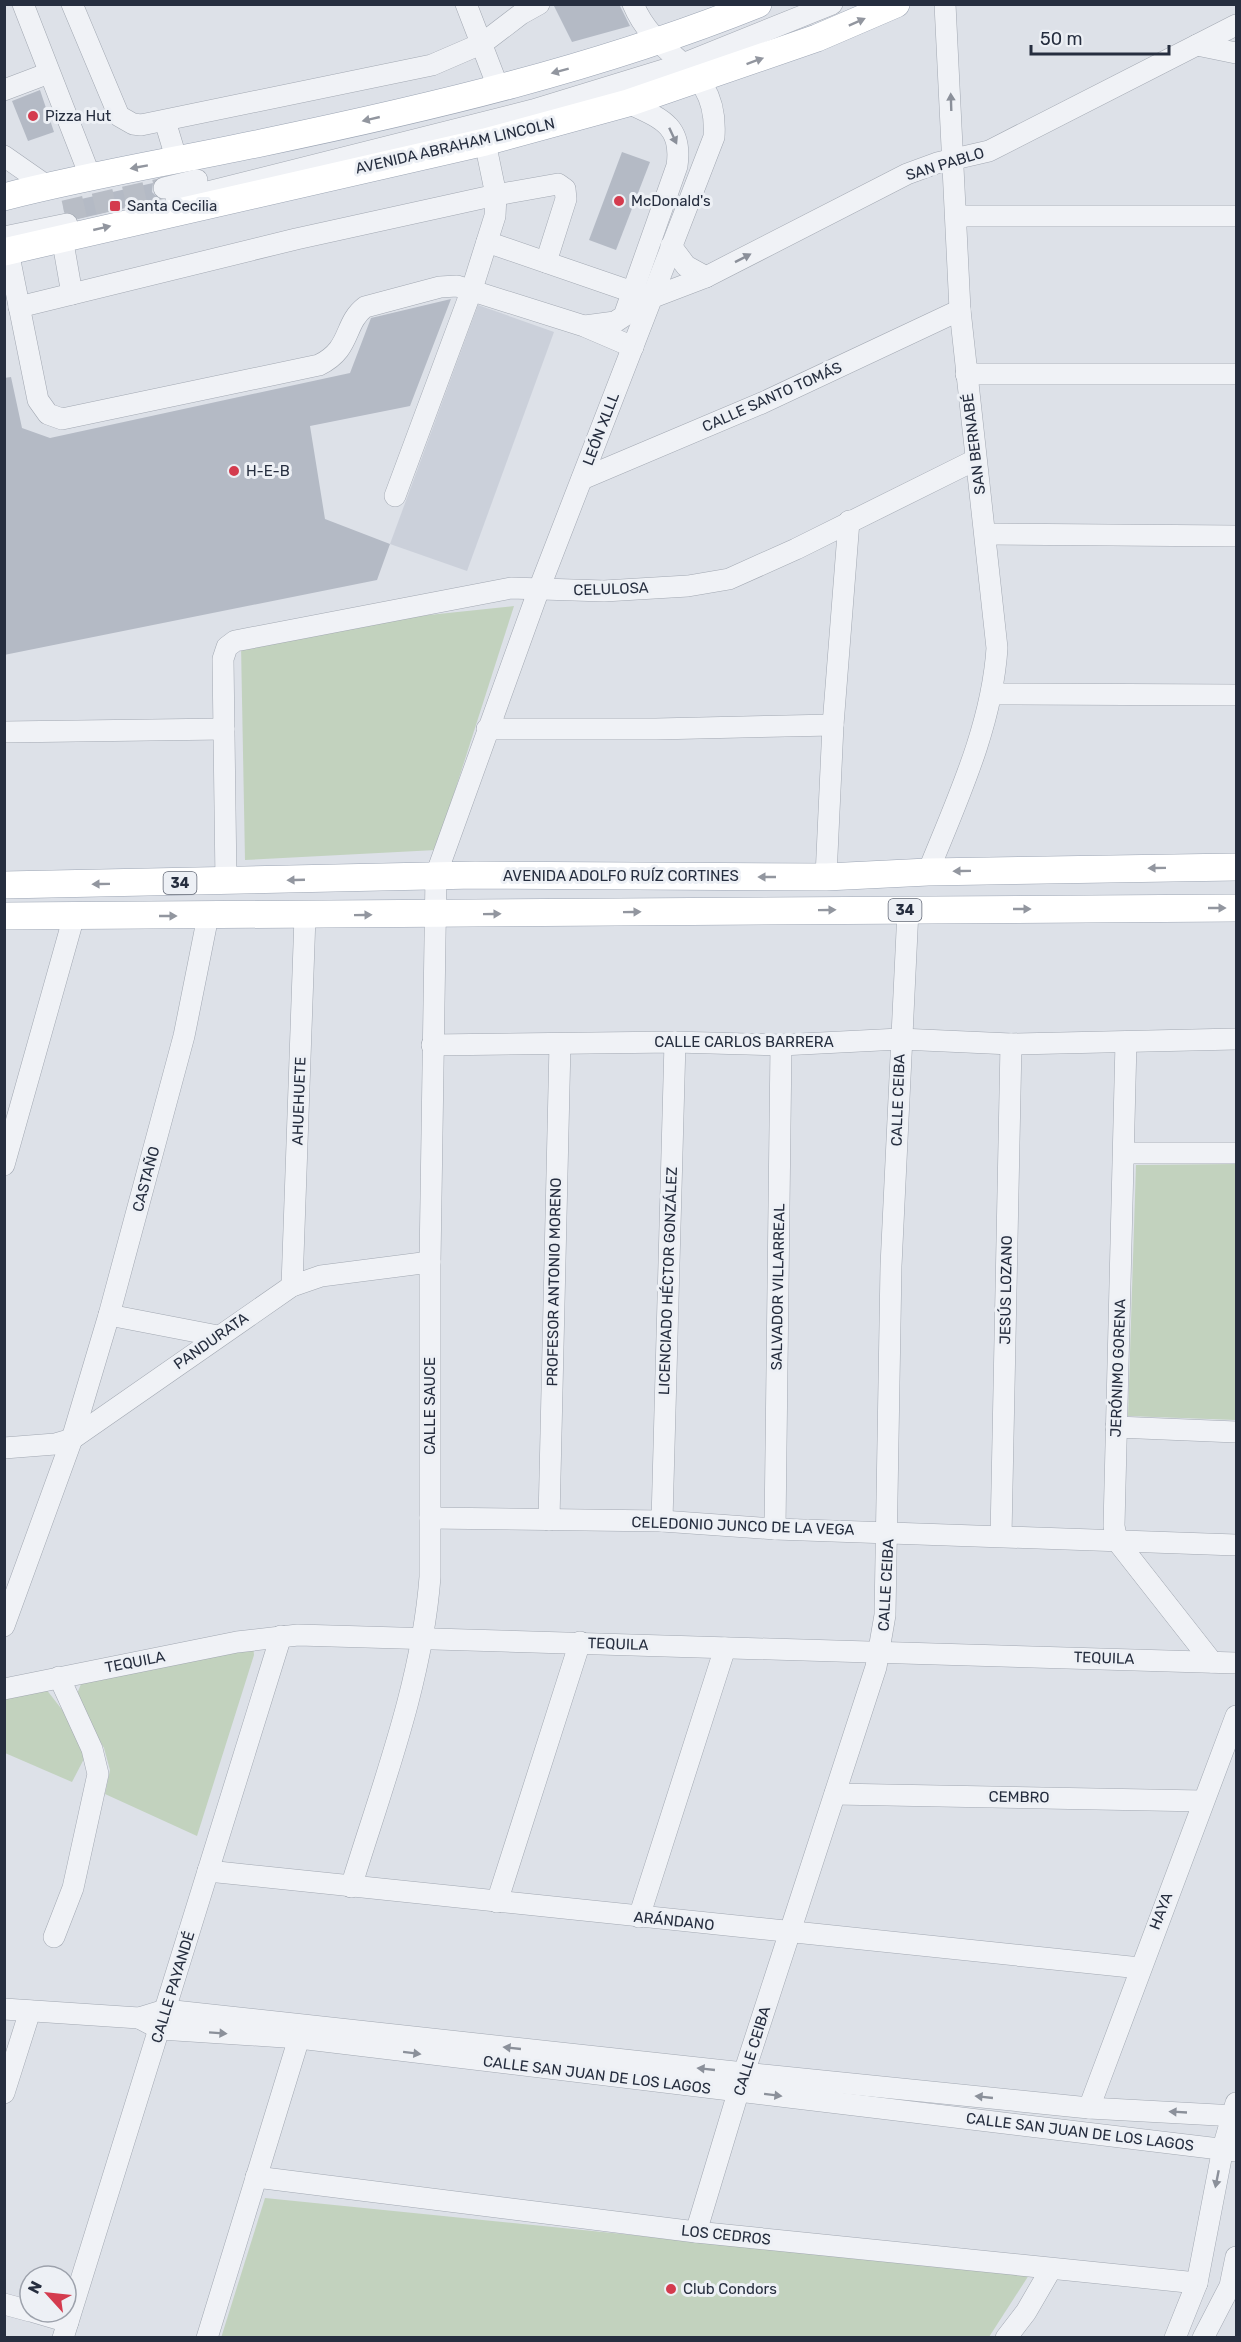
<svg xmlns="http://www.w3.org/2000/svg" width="1241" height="2342" font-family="Rubik,sans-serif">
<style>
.built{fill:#cbd0da}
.green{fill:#c2d2be}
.building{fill:#b4bac5}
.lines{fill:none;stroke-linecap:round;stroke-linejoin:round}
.minor-tunnel{stroke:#b8bdc6;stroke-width:21;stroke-dasharray:21 10;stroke-linecap:butt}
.minor-casing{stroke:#a2a8b2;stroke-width:22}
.major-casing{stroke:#9ca5b4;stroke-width:28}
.minor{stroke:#f0f2f6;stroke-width:21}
.major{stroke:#fff;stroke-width:27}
.oneway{fill:#92969f}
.oneway2{fill:#8b909a}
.poi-dot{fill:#d43b4e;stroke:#edf0f5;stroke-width:2}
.labels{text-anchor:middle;stroke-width:6;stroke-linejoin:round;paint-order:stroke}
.shield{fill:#edf0f5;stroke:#626876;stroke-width:1.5}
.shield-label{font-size:14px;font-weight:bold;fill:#262e3f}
.poi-label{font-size:15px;fill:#262e3f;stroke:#edf0f5;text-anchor:start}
.street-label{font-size:15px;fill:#262e3f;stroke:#edf0f5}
</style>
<rect width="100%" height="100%" fill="#dde1e8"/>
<!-- built -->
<polygon class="built" points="478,305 554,332 467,571 390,544"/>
<!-- green -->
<g class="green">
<polygon points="514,606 436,850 245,860 241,645 343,624"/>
<polygon points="1236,1164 1236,1420 1128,1416 1136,1165"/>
<polygon points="253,1645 254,1655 197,1836 105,1794 110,1770 104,1748 75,1699 81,1684"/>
<polygon points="46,1689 70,1720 86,1755 72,1782 5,1753 4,1698"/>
<polygon points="265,2198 1029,2275 989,2337 221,2338"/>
</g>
<!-- building -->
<g class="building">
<polygon points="619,4 630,26 572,42 554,6"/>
<polygon points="40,90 54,132 28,141 12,101"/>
<polygon points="622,152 650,162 616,250 589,240"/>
<polygon points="153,183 152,192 160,200 78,219 72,212 64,212 63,203"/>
<polygon points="451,299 410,406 310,426 325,519 390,544 377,580 4,655 4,378 11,377 22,428 50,438 350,373 371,318"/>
</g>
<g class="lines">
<!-- minor-tunnel -->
<polyline class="minor-tunnel" points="64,211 164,188"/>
<defs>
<g id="minor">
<polyline points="23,4 90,176"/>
<polyline points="72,4 119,116 133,124 141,125 432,65 483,43 521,14 539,4"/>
<polyline points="466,4 498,87"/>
<polyline points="1197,45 1236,53"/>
<polyline points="4,90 49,73"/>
<polyline points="165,121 177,161"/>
<polyline points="4,156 47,186"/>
<polyline points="164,188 197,180"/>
<polyline points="176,200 533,110 683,64 832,4"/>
<polyline points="957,216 1236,216"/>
<polyline points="4,237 67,224"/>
<polyline points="62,237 72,294"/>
<polyline points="487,242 647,297"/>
<polyline points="671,246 686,266 706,277"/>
<path d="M 8,251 L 38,400 L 48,414 L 62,419 L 319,365 C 352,349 343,324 365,307 L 440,287 L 457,286 L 584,326 L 633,347"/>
<polyline points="651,298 706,277 907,174 937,163 989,151 1236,25"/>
<polyline points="19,307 296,239 496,195 558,184 565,189 566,199 546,262"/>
<path d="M 585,326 L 615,322 L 624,316 L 677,166 C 683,125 660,118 628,103"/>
<polyline points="966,374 1236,374"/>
<polyline points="582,479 762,403 960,310"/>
<polyline points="395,496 472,289 495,216 496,195 485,142"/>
<polyline points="986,534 1236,536"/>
<polyline points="992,694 1236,695"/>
<polyline points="487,729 656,729 833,725"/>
<polyline points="4,732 224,729"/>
<path d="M 928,872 C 957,800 992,726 997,648 L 960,310 L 945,4"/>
<polyline points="826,877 833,725 849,521"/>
<polyline points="226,882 223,659 227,647 235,641 511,588 604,591 688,586 729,579 796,549 975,460"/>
<polyline points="1126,1042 1114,1526 1117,1541 1212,1662"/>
<polyline points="432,1045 675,1042 781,1045 900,1039 1011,1044 1236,1039"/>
<polyline points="1124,1153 1236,1153"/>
<polyline points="4,1165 74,916"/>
<polyline points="292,1286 305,916"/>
<polyline points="109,1315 218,1336"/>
<polyline points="1116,1427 1236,1432"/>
<polyline points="4,1448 55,1444 72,1439 292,1286 321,1276 430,1262"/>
<polyline points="430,1518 662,1521 775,1529 1236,1545"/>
<polyline points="549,1520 560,1044"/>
<polyline points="662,1521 675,1042"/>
<polyline points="775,1529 781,1045"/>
<polyline points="1001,1536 1011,1044"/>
<polyline points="4,1626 72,1439 109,1315 184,1036 208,916"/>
<polyline points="4,1689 237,1642 298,1635 1236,1663"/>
<polyline points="835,1794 1203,1801"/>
<polyline points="208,1871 1140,1968"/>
<path d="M 351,1887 C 382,1786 422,1683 430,1577 L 430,1262 L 436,875 L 539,589 L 714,137 C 719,62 659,66 633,4"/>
<polyline points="497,1902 580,1642"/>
<polyline points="639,1917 725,1648"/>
<polyline points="54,1937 73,1888 98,1774 92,1749 59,1677"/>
<polyline points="4,2009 139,2018 165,2010 744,2073 1089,2108 1236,2116"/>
<polyline points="139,2018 160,2029 299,2038 1236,2151"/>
<polyline points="4,2093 30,2011"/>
<polyline points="1089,2108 1236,1716"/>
<polyline points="256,2177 696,2232 1197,2283"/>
<polyline points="696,2232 744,2073 876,1667 885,1615 891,1266 908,910"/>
<polyline points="4,2304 30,2311"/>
<polyline points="34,2312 68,2322"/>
<polyline points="63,2338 281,1636"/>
<polyline points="207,2338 299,2038"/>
<polyline points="1006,2338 1026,2312 1051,2269"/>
<polyline points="1175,2338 1197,2283 1223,2148 1236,2103"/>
<polyline points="1203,2338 1230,2286 1236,2257"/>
</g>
<g id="major">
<path d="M 4,197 C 89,175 176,161 261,143 C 429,108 599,68 758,4"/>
<polyline points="4,252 485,142 628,103 817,38 896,4"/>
<polyline points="4,885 475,875 826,877 928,872 1236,867"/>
<polyline points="4,916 1236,908"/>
</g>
</defs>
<!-- minor casing -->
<use href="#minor" class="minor-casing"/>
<!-- major casing -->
<use href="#major" class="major-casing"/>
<!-- minor -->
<use href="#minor" class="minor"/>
<!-- major -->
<use href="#major" class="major"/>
</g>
<!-- one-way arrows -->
<defs><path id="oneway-solid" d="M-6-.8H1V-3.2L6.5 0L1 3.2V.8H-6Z" transform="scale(1.5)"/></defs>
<g class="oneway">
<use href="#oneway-solid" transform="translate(857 22) rotate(-24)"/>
<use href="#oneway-solid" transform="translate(755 61) rotate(-20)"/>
<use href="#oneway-solid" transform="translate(560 71) rotate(165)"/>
<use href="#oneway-solid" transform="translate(371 119) rotate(167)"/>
<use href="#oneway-solid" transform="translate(139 167) rotate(170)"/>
<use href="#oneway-solid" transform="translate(102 228) rotate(-13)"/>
<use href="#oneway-solid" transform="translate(1157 868) rotate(179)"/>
<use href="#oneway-solid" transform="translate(962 871) rotate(179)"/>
<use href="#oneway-solid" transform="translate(767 877) rotate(-180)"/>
<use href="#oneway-solid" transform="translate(296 880) rotate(178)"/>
<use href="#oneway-solid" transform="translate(101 884) rotate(179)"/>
<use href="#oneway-solid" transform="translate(1217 908)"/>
<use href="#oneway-solid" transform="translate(1022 909)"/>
<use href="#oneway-solid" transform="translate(827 910) rotate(-1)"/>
<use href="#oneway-solid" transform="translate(632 912) rotate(-1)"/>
<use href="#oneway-solid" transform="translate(492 914) rotate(-1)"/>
<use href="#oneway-solid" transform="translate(363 915) rotate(-1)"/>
<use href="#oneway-solid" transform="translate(168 916)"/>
</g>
<g class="oneway2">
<use href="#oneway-solid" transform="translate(951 102) rotate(-92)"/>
<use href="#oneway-solid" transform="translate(673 136) rotate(65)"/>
<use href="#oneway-solid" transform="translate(743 258) rotate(-27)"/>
<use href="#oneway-solid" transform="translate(218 2033) rotate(4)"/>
<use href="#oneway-solid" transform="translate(512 2048) rotate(-174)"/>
<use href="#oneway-solid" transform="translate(412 2053) rotate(7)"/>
<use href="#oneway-solid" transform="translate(706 2069) rotate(-174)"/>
<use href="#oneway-solid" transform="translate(773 2095) rotate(7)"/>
<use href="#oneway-solid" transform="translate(984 2097) rotate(-174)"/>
<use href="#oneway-solid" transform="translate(1178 2112) rotate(-177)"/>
<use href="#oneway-solid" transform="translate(1217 2179) rotate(101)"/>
</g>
<!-- markers -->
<g class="poi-dot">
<circle cx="33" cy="116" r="6"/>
<circle cx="619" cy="201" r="6"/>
<rect x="109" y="200" width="12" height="12" rx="3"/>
<circle cx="234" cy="471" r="6"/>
<circle cx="671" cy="2289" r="6"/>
</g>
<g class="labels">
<!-- shield labels -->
<g class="shield">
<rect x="163.5" y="872" width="33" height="22" rx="4.5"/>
<rect x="888.5" y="899" width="33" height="22" rx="4.5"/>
</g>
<g class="shield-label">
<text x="180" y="888">34</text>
<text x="905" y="915">34</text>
</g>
<!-- poi labels -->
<g class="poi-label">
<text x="45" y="121">Pizza Hut</text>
<text x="631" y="206">McDonald's</text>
<text x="127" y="211">Santa Cecilia</text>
<text x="246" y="476">H-E-B</text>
<text x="683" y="2294">Club Condors</text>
</g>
<!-- street labels -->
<g class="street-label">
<text transform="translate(455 146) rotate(-13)" y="5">AVENIDA ABRAHAM LINCOLN</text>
<text transform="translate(945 164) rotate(-17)" y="5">SAN PABLO</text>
<text transform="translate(772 397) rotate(-24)" y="5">CALLE SANTO TOMÁS</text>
<text transform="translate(601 429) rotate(-69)" y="5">LEÓN XLLL</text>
<text transform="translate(974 444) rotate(-97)" y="5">SAN BERNABÉ</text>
<text transform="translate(611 589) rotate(-2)" y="5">CELULOSA</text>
<text x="621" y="881">AVENIDA ADOLFO RUÍZ CORTINES</text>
<text x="744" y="1047">CALLE CARLOS BARRERA</text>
<text transform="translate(898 1100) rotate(-88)" y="5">CALLE CEIBA</text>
<text transform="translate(299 1101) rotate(-88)" y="5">AHUEHUETE</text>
<text transform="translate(146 1179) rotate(-75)" y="5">CASTAÑO</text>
<text transform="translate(668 1281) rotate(-88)" y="5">LICENCIADO HÉCTOR GONZÁLEZ</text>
<text transform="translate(554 1282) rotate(-89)" y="5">PROFESOR ANTONIO MORENO</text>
<text transform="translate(778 1287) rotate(-89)" y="5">SALVADOR VILLARREAL</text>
<text transform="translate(1006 1290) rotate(-89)" y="5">JESÚS LOZANO</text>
<text transform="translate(211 1341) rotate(-35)" y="5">PANDURATA</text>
<text transform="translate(1118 1368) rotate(-88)" y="5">JERÓNIMO GORENA</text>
<text transform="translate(430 1406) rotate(-90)" y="5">CALLE SAUCE</text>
<text transform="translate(743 1526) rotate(2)" y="5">CELEDONIO JUNCO DE LA VEGA</text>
<text transform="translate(886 1585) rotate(-87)" y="5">CALLE CEIBA</text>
<text transform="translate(618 1644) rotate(2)" y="5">TEQUILA</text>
<text transform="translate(1104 1658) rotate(2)" y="5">TEQUILA</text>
<text transform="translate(135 1662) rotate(-11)" y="5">TEQUILA</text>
<text transform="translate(1019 1797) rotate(1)" y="5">CEMBRO</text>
<text transform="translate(1161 1911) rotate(-69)" y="5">HAYA</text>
<text transform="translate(674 1921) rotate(6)" y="5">ARÁNDANO</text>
<text transform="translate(173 1987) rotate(-73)" y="5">CALLE PAYANDÉ</text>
<text transform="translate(752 2051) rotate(-73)" y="5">CALLE CEIBA</text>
<text transform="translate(597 2075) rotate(7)" y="5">CALLE SAN JUAN DE LOS LAGOS</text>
<text transform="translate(1080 2132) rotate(7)" y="5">CALLE SAN JUAN DE LOS LAGOS</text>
<text transform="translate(726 2235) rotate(6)" y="5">LOS CEDROS</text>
</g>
</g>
<!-- border -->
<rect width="1241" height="2342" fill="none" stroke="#262e3f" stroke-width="12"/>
<!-- north arrow -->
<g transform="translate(48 2294) rotate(297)"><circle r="28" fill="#edf0f5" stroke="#9da2ac" stroke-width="1.5"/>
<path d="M0-4.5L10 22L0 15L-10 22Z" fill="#d43b4e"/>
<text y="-9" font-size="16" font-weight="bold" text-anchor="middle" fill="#262e3f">N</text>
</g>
<!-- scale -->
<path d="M1031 45v9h138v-9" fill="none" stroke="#262e3f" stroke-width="3"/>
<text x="1040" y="45" font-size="18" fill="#262e3f" stroke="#edf0f5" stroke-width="4.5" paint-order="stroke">50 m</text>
</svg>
